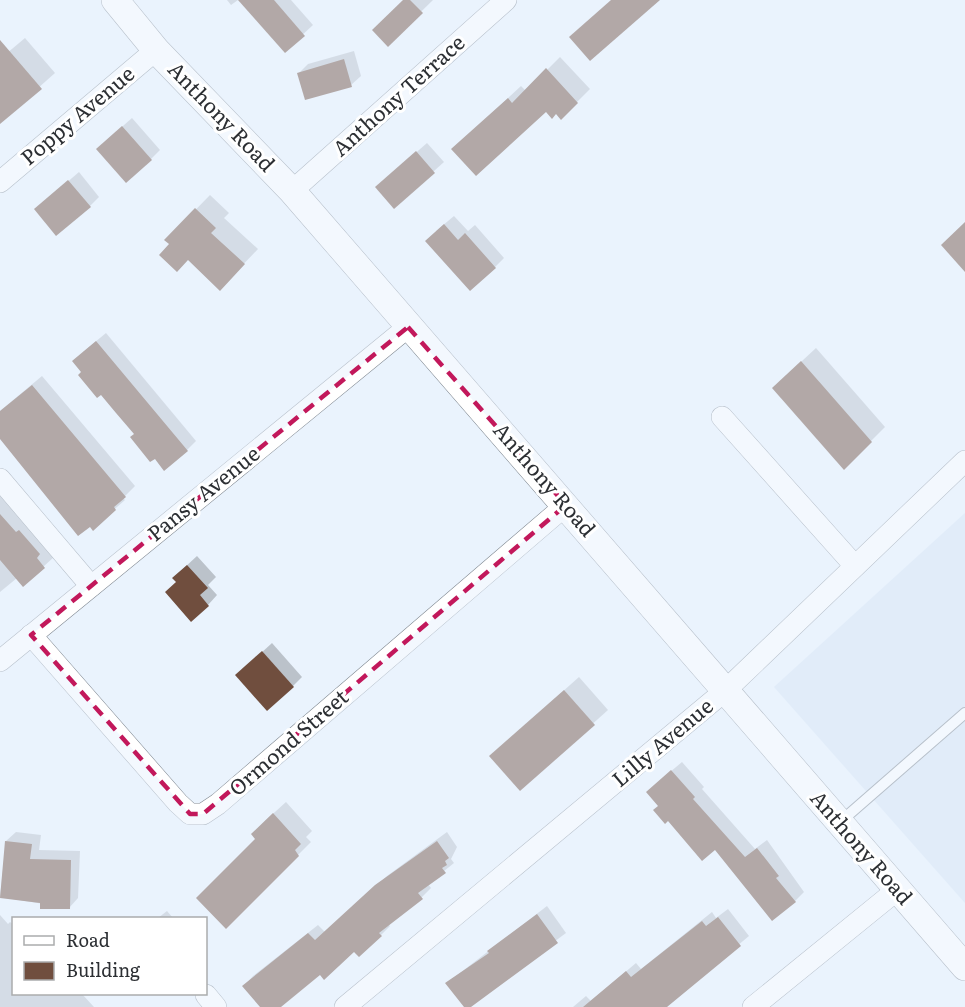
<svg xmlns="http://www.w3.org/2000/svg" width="965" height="1007" font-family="Literata,serif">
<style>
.built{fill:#d7e5f4}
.shadow{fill:#0003}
.building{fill:#704e3e}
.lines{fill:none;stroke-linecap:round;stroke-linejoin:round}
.service-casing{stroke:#7d858e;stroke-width:12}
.minor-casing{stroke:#7d858e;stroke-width:22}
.tertiary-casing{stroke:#7d858e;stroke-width:28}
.service{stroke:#fff;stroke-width:10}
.minor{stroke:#fff;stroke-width:21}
.tertiary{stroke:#fff;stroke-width:27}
.marked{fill:none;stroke:#c2185b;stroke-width:4.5;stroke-dasharray:12 8;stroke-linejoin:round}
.labels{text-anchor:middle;stroke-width:6;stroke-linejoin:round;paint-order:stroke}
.street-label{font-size:21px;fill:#2c2f33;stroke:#fff}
</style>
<rect width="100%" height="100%" fill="#eaf3fd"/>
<!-- built -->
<polygon class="built" points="965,513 965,903 774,687"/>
<!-- shadow -->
<g class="shadow">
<polygon points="227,0 238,0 231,5"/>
<polygon points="240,0 291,0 313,25 285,51"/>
<polygon points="405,0 433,0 388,44"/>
<polygon points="25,38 55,73 0,122 0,59"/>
<polygon points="354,51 361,76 351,85 298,74 308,64"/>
<polygon points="560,57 590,89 561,118 556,112 546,110 466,137 521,86 526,91"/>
<polygon points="132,118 160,150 151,159 107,140"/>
<polygon points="427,143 444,162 394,207 387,178"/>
<polygon points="79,172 99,197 90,206 36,209"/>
<polygon points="210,195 229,213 224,218 258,249 234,274 166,240"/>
<polygon points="454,216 468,231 475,225 504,258 495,267 436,231"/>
<polygon points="106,333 196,441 187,450 135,434 83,352"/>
<polygon points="816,348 885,427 844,468 788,374"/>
<polygon points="42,376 135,486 123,498 125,500 93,528 0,437 0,411"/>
<polygon points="0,494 54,557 23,585 17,578 0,592"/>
<polygon points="197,556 216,577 208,585 217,595 208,605 178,582 184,568"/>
<polygon points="272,643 302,677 293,686 247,666"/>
<polygon points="579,677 608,710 520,789 506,742"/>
<polygon points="682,762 704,787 702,789 755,849 767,840 804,892 795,901 660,806 657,783"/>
<polygon points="286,802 312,831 306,837 311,842 226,927 265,821"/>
<polygon points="16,832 41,835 39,850 80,851 78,898 69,908 0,897 6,841"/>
<polygon points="447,832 457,847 451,859 454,863 428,884 431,888 422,897 388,924 390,926 381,935 320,973 279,1007 262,1007 244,986 253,976 318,925 325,932 387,876"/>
<polygon points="547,906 566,933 466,1007 447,983"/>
<polygon points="728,909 749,936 664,1007 573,1007 586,996 591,1001 636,963 641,969 712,912 716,918"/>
<polygon points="167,911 173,918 158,918"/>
<polygon points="0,915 8,924 10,922 14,925 14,994 82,994 94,1007 0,1007"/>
</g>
<!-- building -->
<g class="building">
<polygon points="238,0 274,0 305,36 285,53"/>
<polygon points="403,0 410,0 423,13 388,47 372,30"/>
<polygon points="611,0 660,0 590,61 569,37"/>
<polygon points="0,40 42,89 0,124"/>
<polygon points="344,59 352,87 305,100 297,73"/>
<polygon points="546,68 578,103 561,120 556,114 552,119 546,112 476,176 451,149 508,98 512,103"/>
<polygon points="122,126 152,160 126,183 96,149"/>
<polygon points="416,151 435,173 394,209 375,187"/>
<polygon points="68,180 91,207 56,236 34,209"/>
<polygon points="195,208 216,228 211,233 245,264 220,291 188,260 177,272 159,255 169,244 164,240"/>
<polygon points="965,222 965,272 941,245"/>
<polygon points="444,224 458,240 465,233 496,268 470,291 425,241"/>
<polygon points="96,341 188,451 164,471 155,459 150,462 130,437 134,434 116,413 101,395 97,398 78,375 81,372 72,361"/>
<polygon points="801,361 872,442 844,470 772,388"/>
<polygon points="32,385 126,497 114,507 116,510 93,531 90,527 78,536 0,439 0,411"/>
<polygon points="0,514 16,532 19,530 40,554 37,558 45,568 23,587 0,560"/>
<polygon points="187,565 208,588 200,595 209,606 191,622 165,592 176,582 172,578"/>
<polygon points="262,651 294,687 267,711 235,675"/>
<polygon points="564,690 595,725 520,791 489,756"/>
<polygon points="671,770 695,797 693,799 745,857 757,848 779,876 776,878 796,902 772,921 715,850 702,861 668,821 665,824 653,810 658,806 646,792"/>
<polygon points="273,813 301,844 295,850 299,856 226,929 196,898 255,839 251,834"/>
<polygon points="5,841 32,844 30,859 71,860 70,909 40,909 40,903 0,898"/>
<polygon points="437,841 449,858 445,861 447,865 442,868 446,873 418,893 423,899 379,933 382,936 359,957 354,952 324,980 320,975 281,1007 260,1007 242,986 308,933 315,940 375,885"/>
<polygon points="537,914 558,943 471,1007 464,1007 445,983 489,953 487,951"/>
<polygon points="718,917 741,946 667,1007 583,1007 626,971 631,977 702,921 706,926"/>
</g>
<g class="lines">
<defs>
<polyline id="service" points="839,823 965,713"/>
<g id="minor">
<polyline points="0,182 156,50"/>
<polyline points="292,191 506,0"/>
<polyline points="722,417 855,566"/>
<polyline points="0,479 91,586"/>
<polyline points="31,635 178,803 190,814 203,814 218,804 566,505"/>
<polyline points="0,661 408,327"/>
<polyline points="206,995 216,1007"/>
<polyline points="345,1007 726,690 965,461"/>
<polyline points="753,1007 897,890"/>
</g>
<polyline id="tertiary" points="115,0 156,50 292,191 965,967"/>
</defs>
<!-- service casing -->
<use href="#service" class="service-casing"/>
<!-- minor casing -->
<use href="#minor" class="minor-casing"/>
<!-- tertiary casing -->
<use href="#tertiary" class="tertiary-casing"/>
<!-- service -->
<use href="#service" class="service"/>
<!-- minor -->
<use href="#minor" class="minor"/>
<!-- tertiary -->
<use href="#tertiary" class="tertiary"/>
</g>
<!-- marked area -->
<path d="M0 0H965V1007H0ZM 408,327 L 566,505 L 203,814 L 190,814 L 31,635 Z" fill="#eaf3fd" fill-opacity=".55" fill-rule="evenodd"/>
<path class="marked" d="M 408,327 L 566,505 L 203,814 L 190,814 L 31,635 Z"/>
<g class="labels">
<!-- street labels -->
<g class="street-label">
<text transform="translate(399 96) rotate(-42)" y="7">Anthony Terrace</text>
<text transform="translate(78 116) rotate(-40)" y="7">Poppy Avenue</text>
<text transform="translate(221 117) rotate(46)" y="7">Anthony Road</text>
<text transform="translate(544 480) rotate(49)" y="7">Anthony Road</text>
<text transform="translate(204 494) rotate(-39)" y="7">Pansy Avenue</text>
<text transform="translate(289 743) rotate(-41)" y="7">Ormond Street</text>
<text transform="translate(663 743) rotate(-40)" y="7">Lilly Avenue</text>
<text transform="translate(861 848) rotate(49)" y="7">Anthony Road</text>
</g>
</g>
<!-- legend -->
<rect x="12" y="917" width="195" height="78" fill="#ffffff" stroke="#abacad" stroke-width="1.5"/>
<rect x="24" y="936" width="30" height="9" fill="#ffffff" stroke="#abacad" stroke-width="1.5"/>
<text x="66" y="947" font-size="18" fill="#2c2f33">Road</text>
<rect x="24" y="962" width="30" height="18" fill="#704e3e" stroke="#abacad" stroke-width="1.5"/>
<text x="66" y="977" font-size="18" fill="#2c2f33">Building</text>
</svg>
